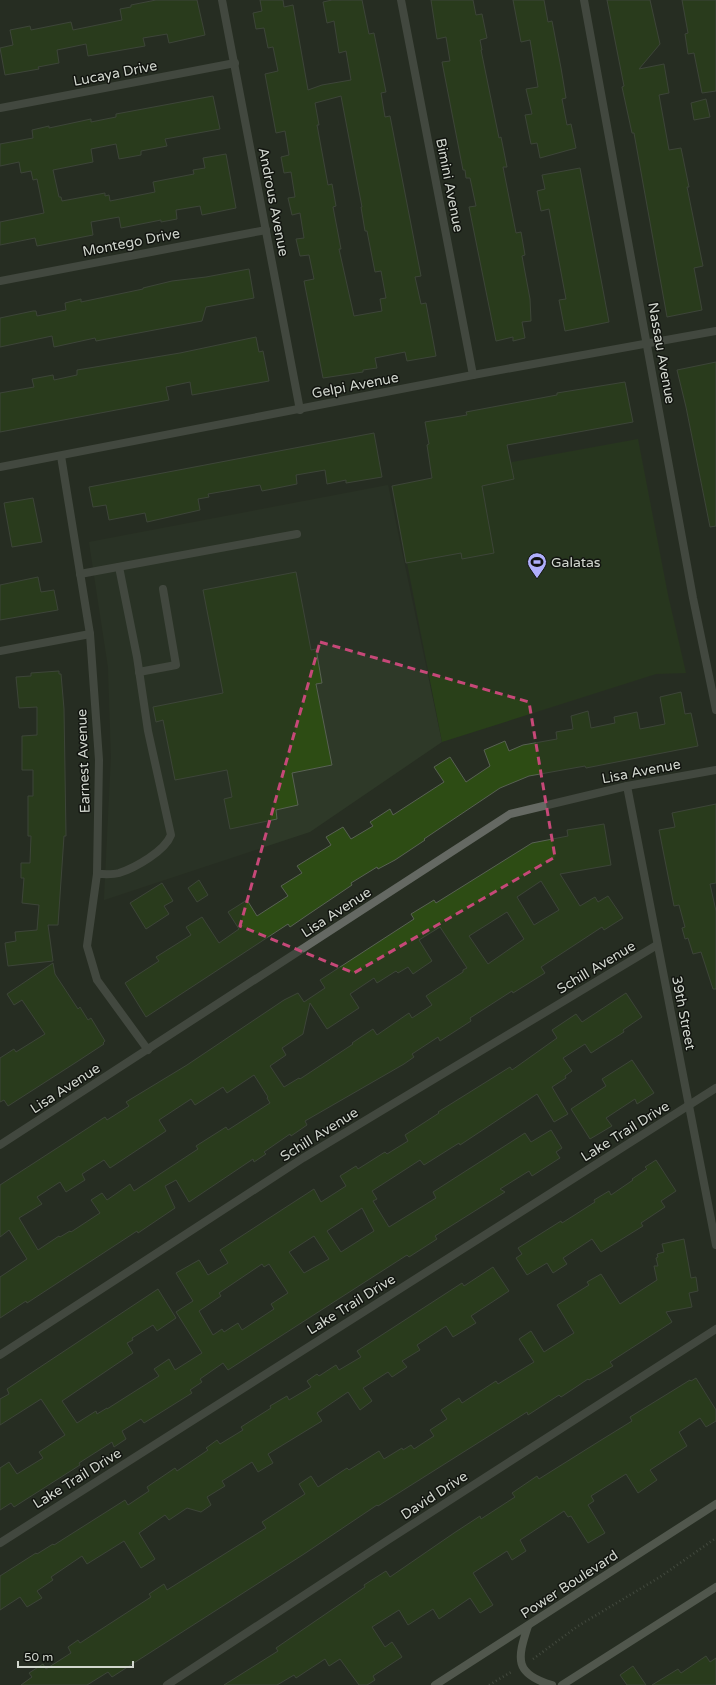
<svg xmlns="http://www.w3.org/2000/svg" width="716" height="1685" font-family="'Varela Round',sans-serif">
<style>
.built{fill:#2e3928}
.grass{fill:#294019}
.building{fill:#2d4c14;stroke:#586153;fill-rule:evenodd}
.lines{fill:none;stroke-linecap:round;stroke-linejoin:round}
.path{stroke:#656b61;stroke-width:2.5;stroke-dasharray:1 3;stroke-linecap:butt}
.lane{stroke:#656963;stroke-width:8}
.street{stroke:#656963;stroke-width:8}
.secondary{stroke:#858b81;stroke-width:8}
.marked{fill:none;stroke:#c64878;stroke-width:3;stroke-dasharray:8 5;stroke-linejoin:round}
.labels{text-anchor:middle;stroke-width:3;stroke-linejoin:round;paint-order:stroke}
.street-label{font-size:14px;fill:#d1d6ce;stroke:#121510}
.poi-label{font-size:14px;fill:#d1d6ce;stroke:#121510;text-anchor:start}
</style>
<rect width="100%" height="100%" fill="#272e22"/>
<!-- built -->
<polygon class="built" points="388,485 442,742 310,832 104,900 111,757 108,667 89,542"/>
<!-- grass -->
<polygon class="grass" points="638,439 668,595 686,673 656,674 442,742 392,486 469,471 469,470"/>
<!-- building -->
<g class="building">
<polygon points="156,0 197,0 205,35 169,43 167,34 143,38 145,46 88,56 86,44 57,50 59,63 38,67 39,69 5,75 0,48 13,45 10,30 30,26 31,30 71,22 73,30 122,20 120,9 131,7 131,5"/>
<path d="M 260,0 L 283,0 L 284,7 L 293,5 L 308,90 L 322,85 L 351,80 L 346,51 L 339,53 L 334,21 L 327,23 L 323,2 L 332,0 L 362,0 L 369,34 L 374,33 L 386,92 L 381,93 L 385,117 L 390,116 L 421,276 L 415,277 L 421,304 L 426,303 L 436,356 L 407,361 L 405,352 L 375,358 L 377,368 L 363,370 L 363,372 L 323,378 L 304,281 L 314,279 L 309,255 L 300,256 L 296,239 L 304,238 L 300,213 L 292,215 L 288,198 L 295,197 L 291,172 L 284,173 L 281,157 L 289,155 L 285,131 L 276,133 L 265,74 L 278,71 L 273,47 L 268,48 L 264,28 L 256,29 L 253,13 L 262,11 ZM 341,96 L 362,207 L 361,207 L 365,231 L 367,231 L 375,272 L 381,271 L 386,298 L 380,299 L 382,311 L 354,316 L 339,249 L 341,249 L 333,207 L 336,206 L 332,184 L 328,185 L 317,125 L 319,125 L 315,103 Z"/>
<polygon points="431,0 473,0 476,15 482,14 487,38 480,40 482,50 481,50 499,138 501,137 507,167 503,167 516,233 521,232 525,255 522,256 530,299 531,321 522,322 525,338 513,341 513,337 496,341 469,207 476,206 470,178 466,178 465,170 463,170 442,62 450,61 446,37 437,39"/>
<polygon points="513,0 544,0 548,22 552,21 561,68 566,98 562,99 567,125 571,124 576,148 540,158 537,143 531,144 525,115 532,114 526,89 538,87 530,40 521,42"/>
<polygon points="607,0 650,0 660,44 639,69 664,64 669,93 659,95 669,150 681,148 689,187 687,187 703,266 694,268 702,310 667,317 634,133 632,133 622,87 624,86"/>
<polygon points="682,0 716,0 716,91 702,93 694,53 688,54 685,34 688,33"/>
<polygon points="213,96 220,129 165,139 167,146 141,151 141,155 119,159 116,144 91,149 93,162 53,170 59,197 61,197 62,201 105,193 105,196 109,195 110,201 155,192 153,182 194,174 193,170 205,168 203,158 226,154 236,208 202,215 200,206 176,210 177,219 161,222 161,220 121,228 119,217 91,222 93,235 37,246 35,238 0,245 0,222 44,213 37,179 33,180 31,171 21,173 19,162 0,166 0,144 33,138 32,130 49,126 49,128 91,119 91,122 116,117 116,114"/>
<polygon points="706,99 710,117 694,120 691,103"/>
<polygon points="580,168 609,322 565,331 559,300 566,299 557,251 549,209 541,211 537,191 545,189 542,175"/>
<polygon points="249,269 254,298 206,307 202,321 96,341 95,338 54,347 52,336 0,347 0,318 33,311 36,311 37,316 66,310 65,303 81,299 81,302 143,289 143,288 172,281 206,277"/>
<polygon points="256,337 259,352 263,351 269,381 192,395 190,382 166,387 169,400 0,432 0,393 34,387 32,379 53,375 54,380 77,375 77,370 180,353"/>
<polygon points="716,362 716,526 710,527 686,407 677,370"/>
<polygon points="625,382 633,422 507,445 514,479 482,486 494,553 462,559 461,553 406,563 392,486 432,478 427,445 429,444 425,422 467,415 466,412 557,395 557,393"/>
<polygon points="374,433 382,477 346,483 346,480 327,484 325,470 296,475 297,484 262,491 260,485 208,494 209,497 198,499 200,510 147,522 145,513 109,520 106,505 93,507 89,487"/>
<polygon points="33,498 42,542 12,547 4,503"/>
<polygon points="296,572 311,650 316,649 322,683 316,684 332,765 292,773 298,805 276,810 277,819 230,829 224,799 232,797 227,770 175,780 163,720 156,722 153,707 223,693 203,590"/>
<polygon points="38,577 41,592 54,590 58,610 0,620 0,585"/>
<polygon points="59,671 59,674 61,674 64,709 66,836 64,836 58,925 48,925 53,961 8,966 5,943 16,941 15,932 37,930 39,905 22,903 24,878 21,878 21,863 30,863 31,836 28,836 28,796 33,796 33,770 22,770 22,736 37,735 37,707 19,708 16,677 31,676 31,673"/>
<polygon points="681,692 685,714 691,713 698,746 586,768 585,766 529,776 500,788 424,839 425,840 395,860 378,869 377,867 351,883 352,885 306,916 290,927 288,924 146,1017 125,983 159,961 156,957 191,935 186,927 202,917 219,943 239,929 228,912 247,900 257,916 288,896 281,886 302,873 297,866 331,845 326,837 343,827 351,839 373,826 370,822 390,809 393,815 444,782 434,767 450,757 466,782 490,766 484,750 505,741 509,751 523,745 557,739 556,732 573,729 571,716 588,711 591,728 615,723 614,717 637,712 640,729 665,724 660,697"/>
<polygon points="716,804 716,883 710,884 716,911 716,989 713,989 701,952 693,954 688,938 685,939 682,928 685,927 679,905 674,906 659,830 675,827 672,813"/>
<path d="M 604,824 L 611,865 L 560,874 L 580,906 L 595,897 L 598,902 L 608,896 L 623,918 L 604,930 L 602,927 L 541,967 L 545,973 L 513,993 L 512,991 L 470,1018 L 471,1021 L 440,1041 L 438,1037 L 412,1054 L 414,1057 L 404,1064 L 305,1121 L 307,1125 L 291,1136 L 290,1134 L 264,1152 L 266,1154 L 254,1162 L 253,1159 L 189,1202 L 176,1180 L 165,1186 L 175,1208 L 138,1233 L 137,1231 L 27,1303 L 26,1301 L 0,1318 L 0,1277 L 27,1259 L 9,1230 L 0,1237 L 0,1185 L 105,1117 L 107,1120 L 129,1106 L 126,1102 L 187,1065 L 284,1000 L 298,993 L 304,1002 L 325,988 L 320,980 L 414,919 L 411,914 L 434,900 L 436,903 L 532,843 L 568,836 L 567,830 ZM 541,881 L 559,910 L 534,925 L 517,897 ZM 507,912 L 524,939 L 488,964 L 469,936 ZM 440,927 L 467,968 L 463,970 L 463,972 L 426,996 L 432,1005 L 412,1018 L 409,1013 L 377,1035 L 373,1029 L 352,1043 L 353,1044 L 300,1079 L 299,1078 L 284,1087 L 270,1066 L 286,1055 L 282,1048 L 303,1034 L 310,1003 L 327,1029 L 359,1008 L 350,994 L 374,978 L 377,983 L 396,971 L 398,973 L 408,967 L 413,974 L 432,961 L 419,940 ZM 254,1075 L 268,1097 L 267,1098 L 270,1103 L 228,1130 L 226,1127 L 196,1146 L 198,1149 L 134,1191 L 130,1184 L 107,1200 L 102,1193 L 91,1200 L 100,1213 L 71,1232 L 70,1231 L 60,1237 L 59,1236 L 38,1250 L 19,1218 L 42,1204 L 37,1197 L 60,1182 L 66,1192 L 85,1180 L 82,1174 L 104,1160 L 110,1168 L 166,1131 L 159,1120 L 191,1099 L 195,1105 L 223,1087 L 227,1093 Z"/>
<polygon points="199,880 208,895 197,902 188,888"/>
<polygon points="162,883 173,901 164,906 169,914 146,929 130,903"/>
<polygon points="53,963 55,974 78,1009 80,1007 88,1020 91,1018 105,1041 103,1043 104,1044 75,1063 8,1106 4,1100 0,1102 0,1058 14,1049 16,1052 45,1034 22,1000 14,1005 7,994"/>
<path d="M 626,993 L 642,1017 L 623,1030 L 624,1032 L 591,1053 L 585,1044 L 563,1058 L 572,1071 L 565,1076 L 566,1078 L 552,1087 L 568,1114 L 554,1122 L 537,1094 L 460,1145 L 459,1143 L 424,1165 L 420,1160 L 372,1191 L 377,1199 L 373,1201 L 389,1227 L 436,1198 L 433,1192 L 525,1133 L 531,1142 L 551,1130 L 562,1148 L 556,1152 L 560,1158 L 532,1176 L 529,1171 L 500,1189 L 505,1192 L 435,1236 L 437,1239 L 409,1257 L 407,1255 L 228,1370 L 223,1363 L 200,1379 L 202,1382 L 190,1390 L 192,1393 L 144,1423 L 141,1419 L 122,1431 L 126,1439 L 114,1447 L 112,1442 L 79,1463 L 80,1465 L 14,1507 L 11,1503 L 0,1510 L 0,1468 L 9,1462 L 17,1474 L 43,1458 L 39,1452 L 65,1435 L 41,1399 L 0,1425 L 0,1399 L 9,1394 L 7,1389 L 158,1289 L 176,1318 L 157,1331 L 153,1325 L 132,1338 L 133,1340 L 127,1343 L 133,1353 L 62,1401 L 77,1423 L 96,1411 L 97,1414 L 107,1408 L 107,1409 L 159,1376 L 154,1369 L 169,1359 L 175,1370 L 202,1353 L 176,1312 L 193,1301 L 176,1273 L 199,1260 L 208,1275 L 228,1263 L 220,1250 L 314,1189 L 321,1202 L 346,1186 L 340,1176 L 356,1166 L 358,1169 L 385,1152 L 387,1154 L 408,1141 L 405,1135 L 439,1113 L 438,1112 L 510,1067 L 512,1070 L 557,1038 L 552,1030 L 576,1014 L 582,1022 ZM 362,1208 L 374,1231 L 341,1252 L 327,1231 ZM 314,1236 L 329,1259 L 304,1273 L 289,1252 ZM 262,1264 L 264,1267 L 269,1264 L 288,1293 L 271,1304 L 274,1309 L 242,1330 L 238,1323 L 224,1332 L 222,1329 L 213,1335 L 199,1311 L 221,1296 L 219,1293 Z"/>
<polygon points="632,1060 654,1093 637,1104 635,1099 606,1118 612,1126 590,1139 571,1109 606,1086 602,1079"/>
<polygon points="656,1160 676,1191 661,1201 665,1207 641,1223 643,1226 601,1252 592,1239 563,1258 567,1264 553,1273 547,1263 527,1275 516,1258 522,1254 518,1248 561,1221 562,1223 595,1202 594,1200 609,1191 611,1195 633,1180 632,1179 647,1169 645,1167"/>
<polygon points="684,1239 691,1278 696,1277 698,1291 689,1293 692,1307 666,1312 672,1322 610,1362 613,1366 589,1380 588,1379 561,1397 559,1395 528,1415 527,1412 378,1506 377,1505 304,1554 112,1677 108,1672 87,1685 21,1685 32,1677 29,1673 43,1664 46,1669 71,1653 68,1647 78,1640 80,1643 151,1597 149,1594 164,1584 167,1590 266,1528 262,1522 305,1494 299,1484 311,1476 318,1487 347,1468 349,1470 379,1451 384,1459 402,1448 403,1450 411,1445 414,1449 434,1436 430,1430 447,1419 441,1410 459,1398 462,1403 496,1381 498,1384 534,1362 519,1339 531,1331 544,1352 574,1333 557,1305 589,1285 587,1282 601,1274 620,1304 657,1280 654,1266 658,1266 656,1258 658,1257 657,1254 664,1252 662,1244"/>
<polygon points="493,1267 509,1291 471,1316 476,1323 453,1337 446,1326 417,1345 420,1350 402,1361 407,1367 392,1377 388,1372 363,1388 372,1401 360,1410 348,1392 317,1413 322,1421 268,1454 273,1463 258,1472 252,1462 222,1481 225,1486 207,1497 211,1505 201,1512 187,1508 169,1520 165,1515 139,1533 155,1559 141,1568 124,1541 87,1564 82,1556 51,1577 53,1580 37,1591 42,1598 27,1607 20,1597 0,1610 0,1576 36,1553 37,1554 53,1544 54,1545 125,1500 128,1505 149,1491 147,1487 175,1468 177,1471 208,1450 206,1448 217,1440 220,1444 243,1430 241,1427 271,1408 270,1406 287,1396 289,1400 311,1387 307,1381 317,1374 319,1376 336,1365 339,1370 361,1357 357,1351 462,1283 464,1286"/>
<polygon points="696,1378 716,1410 716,1421 706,1427 700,1418 679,1432 687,1446 650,1470 657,1480 638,1493 626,1474 591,1496 594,1501 588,1505 605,1533 588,1543 571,1516 568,1517 564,1511 520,1540 526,1551 512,1560 507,1551 473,1573 493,1605 480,1613 470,1598 439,1619 433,1609 408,1625 399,1610 372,1627 385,1647 392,1642 402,1657 373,1676 375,1680 367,1685 359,1685 340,1659 329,1666 325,1659 296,1678 294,1675 277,1685 224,1685 278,1651 276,1648 365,1587 364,1585 386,1571 390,1577 454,1533 480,1516 481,1519 515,1497 512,1493 537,1476 539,1479 598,1442 632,1421 630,1417 690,1380 691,1381"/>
<polygon points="706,1656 710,1662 716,1658 716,1685 652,1685 678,1669 681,1673"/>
<polygon points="633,1666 646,1685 627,1685 620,1675"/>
</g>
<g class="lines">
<!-- path -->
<g class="path">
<polyline points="533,1659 578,1626 660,1577 716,1538"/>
<polyline points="489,1685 513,1671"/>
</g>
<!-- lane -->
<g class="lane">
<polyline points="80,574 297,534"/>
<polyline points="139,672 176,665 163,589"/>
<path d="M 97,874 C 104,874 112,875 119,873 C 135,868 165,851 171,835 L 148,731 L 137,657 L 119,567"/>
</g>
<!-- street -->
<g class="street">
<polyline points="222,0 300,410"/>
<polyline points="401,0 473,375"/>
<polyline points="584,0 693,598 716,710"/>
<polyline points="0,108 235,63"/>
<polyline points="0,281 266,230"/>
<polyline points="61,456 90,634 99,760 97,874 87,946 97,980 148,1050"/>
<polyline points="0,467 473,375 716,331"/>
<polyline points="0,651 90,634"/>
<polyline points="627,786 716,1245"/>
<polyline points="0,1145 510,814 627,786 716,770"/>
<polyline points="0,1355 303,1158 657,945"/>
<polyline points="0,1543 716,1088"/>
<polyline points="167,1685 388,1540 716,1329"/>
</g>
<!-- secondary -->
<g class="secondary">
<path d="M 528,1626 C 517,1659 514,1674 552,1685"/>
<polyline points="435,1685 716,1504"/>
<polyline points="562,1685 716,1587"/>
</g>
</g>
<!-- marked area -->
<path d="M0 0H716V1685H0ZM 320,642 L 529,702 L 555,857 L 354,973 L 240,926 Z" fill="#272e22" fill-opacity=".55" fill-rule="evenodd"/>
<path class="marked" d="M 320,642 L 529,702 L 555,857 L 354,973 L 240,926 Z"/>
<!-- icons -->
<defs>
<symbol id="stadium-pin" viewBox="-11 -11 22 30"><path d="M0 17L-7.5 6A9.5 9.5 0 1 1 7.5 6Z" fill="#afaefa" stroke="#121510"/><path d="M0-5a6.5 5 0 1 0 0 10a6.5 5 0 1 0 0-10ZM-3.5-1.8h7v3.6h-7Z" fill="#111"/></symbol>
</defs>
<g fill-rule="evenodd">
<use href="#stadium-pin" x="526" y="551" width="22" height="30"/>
</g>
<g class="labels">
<!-- street labels -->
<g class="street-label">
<text transform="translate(115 73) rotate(-11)" y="5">Lucaya Drive</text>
<text transform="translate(450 185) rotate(79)" y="5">Bimini Avenue</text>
<text transform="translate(274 202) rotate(79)" y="5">Androus Avenue</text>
<text transform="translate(131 242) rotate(-11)" y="5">Montego Drive</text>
<text transform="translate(662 353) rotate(80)" y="5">Nassau Avenue</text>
<text transform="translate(355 385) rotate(-11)" y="5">Gelpi Avenue</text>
<text transform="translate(83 761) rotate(-92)" y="5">Earnest Avenue</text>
<text transform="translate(641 771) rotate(-11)" y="5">Lisa Avenue</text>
<text transform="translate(336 912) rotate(-33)" y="5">Lisa Avenue</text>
<text transform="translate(596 967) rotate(-31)" y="5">Schill Avenue</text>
<text transform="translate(684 1013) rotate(79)" y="5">39th Street</text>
<text transform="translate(65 1088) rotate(-33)" y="5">Lisa Avenue</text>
<text transform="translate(625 1131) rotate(-32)" y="5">Lake Trail Drive</text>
<text transform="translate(319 1134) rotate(-32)" y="5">Schill Avenue</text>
<text transform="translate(351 1304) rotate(-32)" y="5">Lake Trail Drive</text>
<text transform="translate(77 1478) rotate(-32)" y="5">Lake Trail Drive</text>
<text transform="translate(434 1495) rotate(-33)" y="5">David Drive</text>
<text transform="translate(569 1584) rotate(-33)" y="5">Power Boulevard</text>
</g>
<!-- poi labels -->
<g class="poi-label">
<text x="551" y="567">Galatas</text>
</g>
</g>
<!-- scale -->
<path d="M18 1661v6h115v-6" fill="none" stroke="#d1d6ce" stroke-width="2"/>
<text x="24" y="1661" font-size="12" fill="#d1d6ce" stroke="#121510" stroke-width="3" paint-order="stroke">50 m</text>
</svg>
